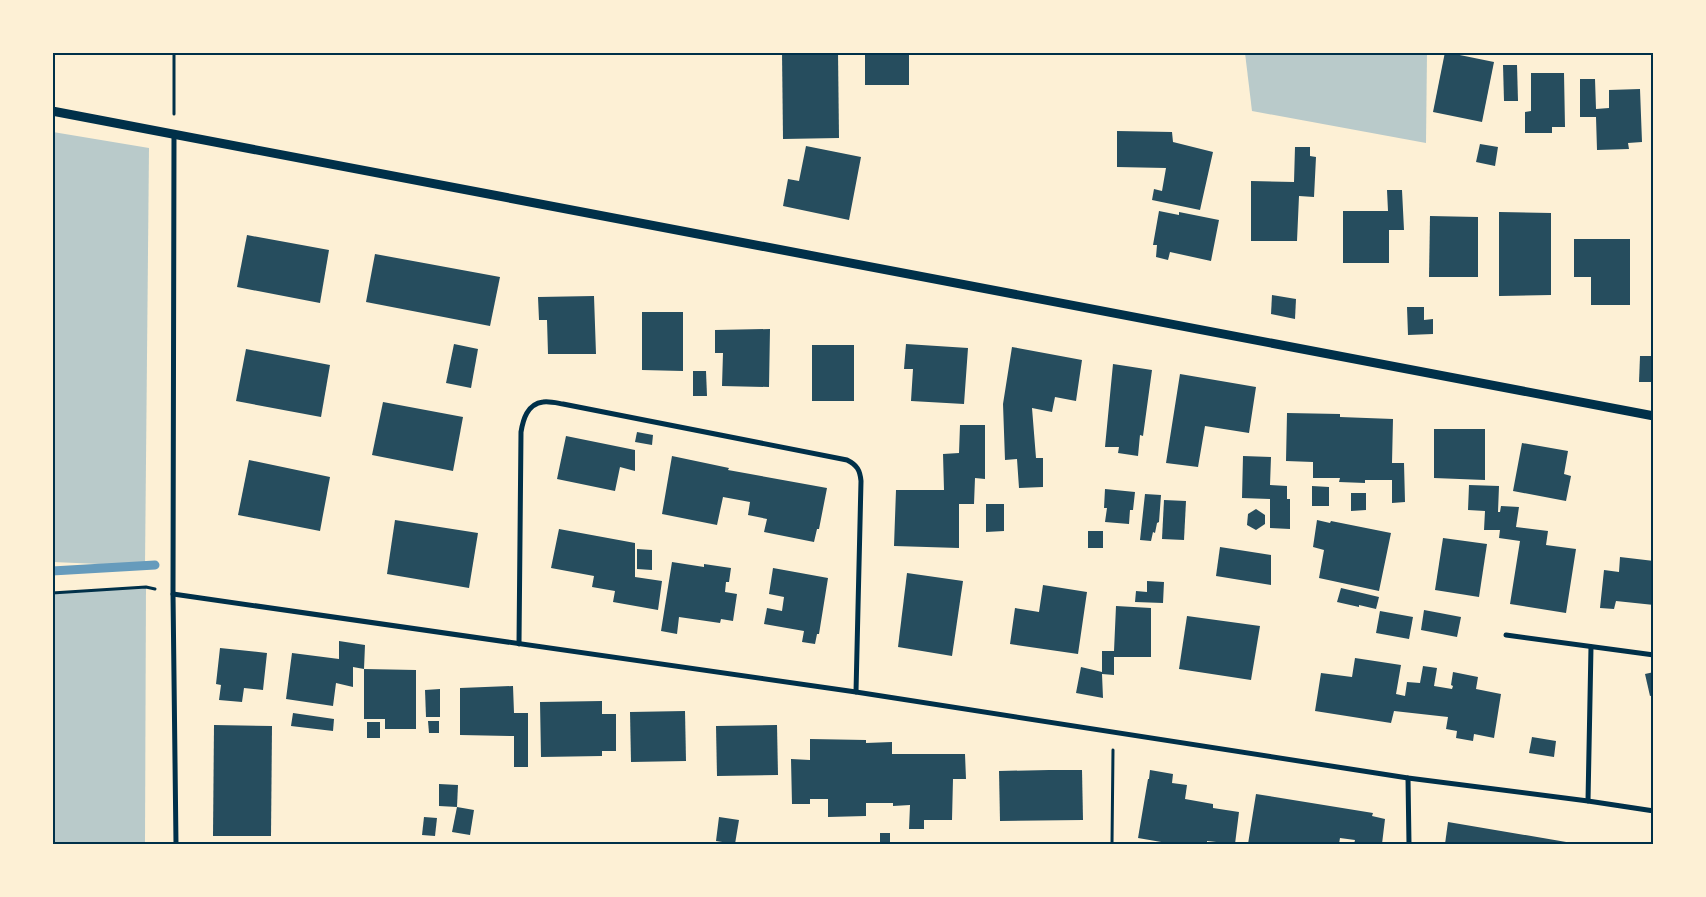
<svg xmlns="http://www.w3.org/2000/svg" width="1706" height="897" font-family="'Noto Sans',sans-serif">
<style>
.green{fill:#b9caca}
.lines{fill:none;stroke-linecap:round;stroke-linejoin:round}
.stream{stroke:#669bbc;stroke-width:9}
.building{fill:#264d5e}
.path{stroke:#003049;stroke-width:3}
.minor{stroke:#003049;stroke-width:5}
.tertiary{stroke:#003049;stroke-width:9}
.neatline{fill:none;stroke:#003049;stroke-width:2}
</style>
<rect width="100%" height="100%" fill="#fdf0d5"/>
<!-- green -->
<g class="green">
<polygon points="1245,53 1427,53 1426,143 1252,111"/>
<polygon points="53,132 149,148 145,566 53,562"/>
<polygon points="146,587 145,844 53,844 53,593"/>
</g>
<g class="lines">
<!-- stream -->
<polyline class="stream" points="52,571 155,565"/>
</g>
<!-- building -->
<g class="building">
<polygon points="782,52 838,52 839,138 783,139"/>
<rect x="865" y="52" width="44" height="33"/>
<polygon points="1445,52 1494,62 1482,122 1433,112"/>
<polygon points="1503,65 1517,65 1518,101 1504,101"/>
<polygon points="1531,73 1564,73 1565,127 1552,127 1552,133 1525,133 1525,112 1531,111"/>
<polygon points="1580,79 1595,79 1596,109 1609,108 1609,90 1640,89 1642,142 1628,143 1629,149 1597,150 1596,117 1580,117"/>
<polygon points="1117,131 1172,132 1173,142 1213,152 1200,210 1152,200 1154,189 1162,191 1166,168 1117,167"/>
<polygon points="1480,144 1498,147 1495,166 1476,162"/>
<polygon points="806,146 861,157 849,220 783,206 788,179 799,181"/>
<polygon points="1295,147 1310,147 1310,156 1316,157 1314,197 1299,196 1297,241 1251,241 1251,181 1294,182"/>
<polygon points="1387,190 1402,190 1404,230 1389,230 1389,263 1343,263 1343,211 1388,211"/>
<polygon points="1159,211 1179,215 1179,212 1219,220 1211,261 1170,252 1168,260 1156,257 1157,245 1153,245"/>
<polygon points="1499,212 1551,213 1551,295 1499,296"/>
<polygon points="1430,216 1478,217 1478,277 1429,277"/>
<polygon points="247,235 329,250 320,303 237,287"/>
<polygon points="1574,239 1630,239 1630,305 1591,305 1591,277 1574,277"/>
<polygon points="375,254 500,277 490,326 366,302"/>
<polygon points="1272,295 1296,299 1295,319 1271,314"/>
<polygon points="594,296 596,354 548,354 547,320 539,320 538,297"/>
<polygon points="1407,307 1424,307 1424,320 1433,319 1433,334 1408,335"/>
<polygon points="642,312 683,312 683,371 642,370"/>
<polygon points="770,329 769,387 722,386 723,353 715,353 715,330"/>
<polygon points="454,344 478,349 471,388 446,383"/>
<polygon points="906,344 968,348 964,404 911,401 913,369 904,369"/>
<rect x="812" y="345" width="42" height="56"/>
<polygon points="1012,347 1082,360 1076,401 1055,397 1052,412 1032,408 1036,458 1043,458 1043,487 1019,488 1017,459 1005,460 1003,404"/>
<polygon points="246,349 330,365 321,417 236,401"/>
<polygon points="1640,356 1654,356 1654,382 1639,382"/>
<polygon points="1113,364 1152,370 1143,436 1140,435 1138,456 1118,453 1119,447 1105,447"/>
<polygon points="693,371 706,371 707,396 693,396"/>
<polygon points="1180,374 1256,387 1249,433 1205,426 1198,467 1166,463"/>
<polygon points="383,402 463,417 453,471 372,455"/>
<polygon points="1287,413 1340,414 1340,417 1393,419 1392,463 1404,463 1405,502 1392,503 1392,480 1365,480 1365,483 1339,482 1340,478 1313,478 1313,462 1286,461"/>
<polygon points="960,425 985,425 985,479 975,478 974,504 959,504 959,548 894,546 896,490 944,490 943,454 959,453"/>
<polygon points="1434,429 1485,429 1485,480 1434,478"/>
<polygon points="637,432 653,435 652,445 635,442"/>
<polygon points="566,436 635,450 635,471 620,467 615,491 557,479"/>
<polygon points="1522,443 1568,451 1564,474 1571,476 1566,501 1513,491"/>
<polygon points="672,456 729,468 728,470 827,488 819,529 817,529 814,542 764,532 767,519 748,515 750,502 723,497 717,525 662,514"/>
<polygon points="1243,456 1271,457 1270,485 1287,486 1287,499 1290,499 1290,529 1270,528 1270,499 1242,498"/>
<polygon points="249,460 330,477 320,531 238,515"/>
<polygon points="1469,485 1499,486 1498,512 1500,512 1501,506 1519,507 1516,527 1548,531 1546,545 1576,549 1566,613 1510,604 1520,541 1499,538 1500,530 1484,530 1485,511 1468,510"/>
<polygon points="1312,486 1329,487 1329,506 1312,506"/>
<polygon points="1105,489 1135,492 1133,510 1130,510 1129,524 1105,522 1107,508 1104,508"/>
<polygon points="1351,493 1366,493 1366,510 1351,511"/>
<polygon points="1145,494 1161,495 1159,522 1157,523 1155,533 1153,532 1151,541 1140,540"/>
<polygon points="1164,500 1186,501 1184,540 1162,539"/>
<polygon points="986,504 1004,504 1004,531 986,532"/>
<polygon points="1256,509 1265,515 1265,524 1256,530 1247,525 1248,514"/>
<polygon points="395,520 478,533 469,588 387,574"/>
<polygon points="1317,520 1330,523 1331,521 1391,533 1379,591 1319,578 1324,550 1313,547"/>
<polygon points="559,529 635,543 635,577 662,581 658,610 613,602 615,591 592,587 594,576 551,568"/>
<rect x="1088" y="531" width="15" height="17"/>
<polygon points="1443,538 1487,544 1479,597 1435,590"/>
<polygon points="1220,547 1271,555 1271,585 1216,576"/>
<polygon points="637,549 652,550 652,570 637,569"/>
<polygon points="1620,557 1654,561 1654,605 1616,601 1614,609 1600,608 1604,570 1619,572"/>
<polygon points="672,562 704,567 704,564 731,568 729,582 726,582 725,592 737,594 733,621 721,619 720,623 679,617 677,634 661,631"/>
<polygon points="773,568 828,578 819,634 817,634 815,644 802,642 804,631 764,624 767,608 782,611 784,597 769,594"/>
<polygon points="907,573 963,581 952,656 898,647"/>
<polygon points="1147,581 1164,582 1163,603 1135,602 1136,591 1147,592"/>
<polygon points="1043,585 1087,592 1078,654 1010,644 1015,608 1039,612"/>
<polygon points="1341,588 1379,597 1376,609 1359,605 1359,607 1337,602"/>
<polygon points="1116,606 1151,608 1151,657 1114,657 1114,675 1102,674 1103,698 1076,693 1081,667 1102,672 1102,651 1114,651"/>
<polygon points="1424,610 1461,617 1457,637 1421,630"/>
<polygon points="1380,611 1413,617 1409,639 1376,633"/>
<polygon points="1187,616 1260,626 1251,680 1179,669"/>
<polygon points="339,641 365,645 364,669 416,670 416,729 385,729 385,719 364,719 364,669 353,667 353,687 336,683 333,706 286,699 292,653 339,659"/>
<polygon points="220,648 267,653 263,690 244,688 242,702 219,700 221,685 216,684"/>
<polygon points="1355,658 1401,665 1396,694 1405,696 1407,682 1420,683 1423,666 1437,668 1434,686 1452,689 1453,686 1451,685 1453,672 1478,677 1476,689 1501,694 1494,738 1474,734 1473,741 1456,738 1457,731 1446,729 1448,717 1394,711 1391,723 1315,711 1321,673 1352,677"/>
<polygon points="1654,672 1654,695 1650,696 1645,674"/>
<polygon points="513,686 514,713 528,713 528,767 514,767 514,736 460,735 460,688"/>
<polygon points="440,689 440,717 426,717 425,690"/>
<polygon points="602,701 602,714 616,714 616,751 602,751 602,756 541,757 540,702"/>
<polygon points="685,711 686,761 631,762 630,712"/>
<polygon points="293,713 334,719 333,731 291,726"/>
<polygon points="428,721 439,721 439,733 429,733"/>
<rect x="367" y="722" width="13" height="16"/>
<polygon points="214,725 272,726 271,836 213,836"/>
<polygon points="777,725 778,775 717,776 716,726"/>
<polygon points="1532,737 1556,741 1554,757 1529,753"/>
<polygon points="810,739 866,740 866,743 892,742 892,754 965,754 966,779 953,779 952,820 924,820 924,829 909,829 910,805 893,806 893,803 866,803 866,816 828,817 828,799 810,799 810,804 792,804 791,759 810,760"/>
<polygon points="1049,770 1082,770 1083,820 1000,821 999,771"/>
<polygon points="1150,770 1173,774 1172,783 1187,785 1185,799 1213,804 1213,808 1239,812 1235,844 1207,841 1207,844 1173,844 1138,838 1148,779 1149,779"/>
<polygon points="439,784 458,785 457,807 439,806"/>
<polygon points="1256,794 1373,813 1372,816 1385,819 1382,844 1354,844 1355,840 1340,838 1339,844 1248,844"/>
<polygon points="457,807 474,810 470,835 452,832"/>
<polygon points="424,817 437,818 435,836 422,835"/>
<polygon points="719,817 739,820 735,844 716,841"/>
<polygon points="1448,822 1572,843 1572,844 1445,844"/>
<rect x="880" y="833" width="10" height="11"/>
</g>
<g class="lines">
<!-- path -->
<g class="path">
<polyline points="174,52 174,114"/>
<polyline points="52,593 146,587 155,589"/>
<polyline points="1112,844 1113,750"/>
</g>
<!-- minor -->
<g class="minor">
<polyline points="174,135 173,594 176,844"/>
<polyline points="173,594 856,692 1408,778 1588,801 1654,811"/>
<polyline points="1506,635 1654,655"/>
<path d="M 519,644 L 521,432 C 523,420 527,404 543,402 C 549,401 557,403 563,404 L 847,460 C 857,465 860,470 861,481 L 856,692"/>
<polyline points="1408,778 1409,844"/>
<polyline points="1588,801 1591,647"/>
</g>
<!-- tertiary -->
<polyline class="tertiary" points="52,111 1654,416"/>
</g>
<!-- border -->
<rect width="1706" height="897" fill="none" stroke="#fdf0d5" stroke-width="108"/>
<rect x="54" y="54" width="1598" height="789" class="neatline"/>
</svg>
